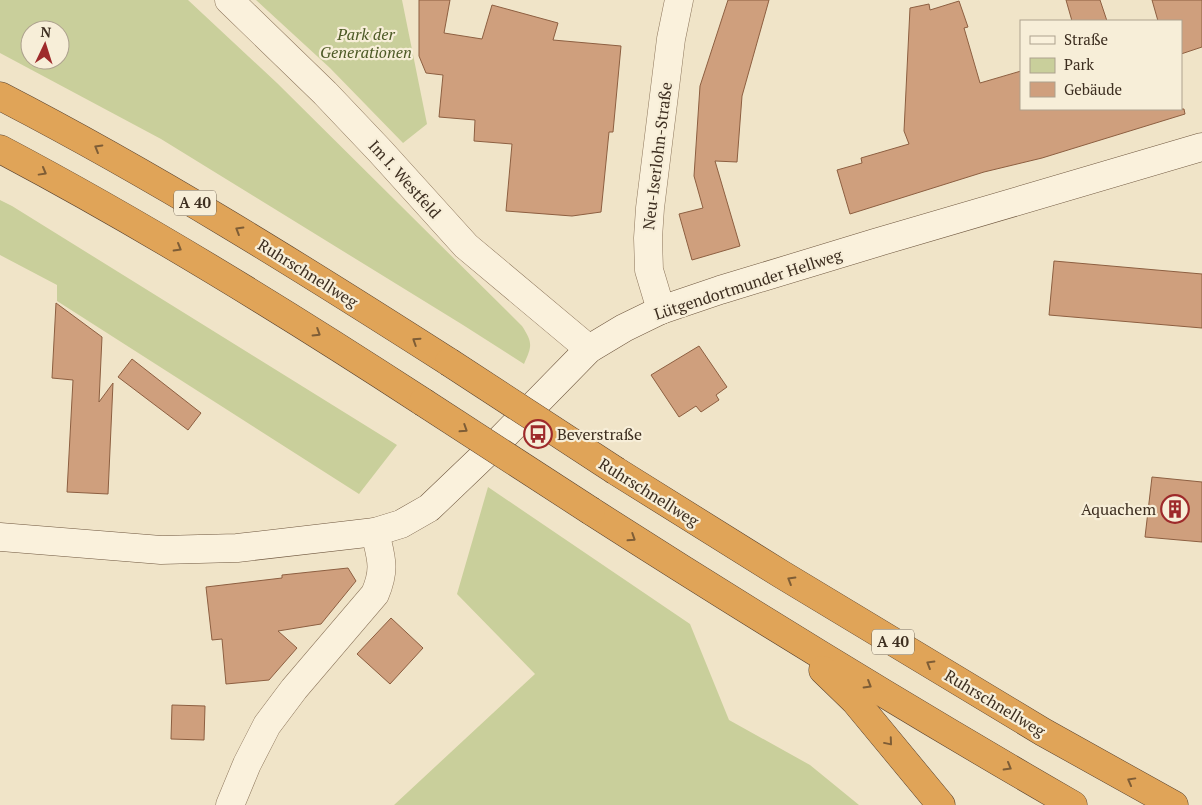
<svg xmlns="http://www.w3.org/2000/svg" width="1202" height="805" font-family="'PT Serif',serif">
<style>
.green{fill:#c9cf9b;fill-rule:evenodd}
.building{fill:#cf9f7d;stroke:#8d5f41}
.lines{fill:none;stroke-linecap:round;stroke-linejoin:round}
.minor-casing{stroke:#8d765c;stroke-width:29}
.secondary-casing{stroke:#6f573f;stroke-width:29}
.motorway-casing{stroke:#5b4430;stroke-width:29}
.minor{stroke:#faf1dc;stroke-width:28}
.secondary{stroke:#faf1dc;stroke-width:28}
.motorway{stroke:#e0a458;stroke-width:28}
.motorway-bridge-casing{stroke:#5b4430;stroke-width:29;stroke-linecap:butt}
.motorway-bridge{stroke:#e0a458;stroke-width:28}
.oneway{stroke:#7e5d36}
.labels{text-anchor:middle;stroke-width:4.5;stroke-linejoin:round;paint-order:stroke}
.shield{fill:#f7eed8;stroke:#756857;stroke-width:1}
.shield-label{font-size:15px;font-weight:bold;fill:#3d2e20}
.park-label{font-size:16px;font-style:italic;fill:#4d5a26;stroke:#f7eed8}
.street-label{font-size:16px;fill:#3d2e20;stroke:#f7eed8}
.poi-label{font-size:16px;fill:#3d2e20;stroke:#f7eed8;text-anchor:start}
</style>
<rect width="100%" height="100%" fill="#f0e4c8"/>
<!-- green -->
<g class="green">
<path d="M 0,0 L 188,0 L 277,83 L 522,326 C 533,343 532,346 524,364 L 463,325 L 161,139 L 0,53 ZM 30,30 L 60,30 L 60,60 L 30,60 Z"/>
<polygon points="256,0 402,0 427,124 403,143 330,68"/>
<polygon points="0,200 12,206 397,445 359,494 57,301 57,285 0,255"/>
<polygon points="488,487 690,624 729,720 810,765 859,805 394,805 535,674 457,594"/>
</g>
<!-- building -->
<g class="building">
<polygon points="419,0 450,0 444,33 482,39 492,5 558,23 553,40 621,46 613,132 609,132 601,212 572,216 506,211 512,144 474,141 475,120 439,117 443,75 426,73 419,56"/>
<polygon points="728,0 769,0 742,96 737,162 715,161 740,246 692,260 679,214 703,208 694,176 700,86"/>
<polygon points="1066,0 1100,0 1107,21 1072,21"/>
<polygon points="1152,0 1202,0 1202,47 1181,54 1181,21 1158,21"/>
<polygon points="959,1 968,27 964,28 980,83 1021,71 1021,109 1184,109 1185,114 1042,158 984,172 850,214 837,170 862,163 861,158 909,144 904,131 910,8 929,4 930,10"/>
<polygon points="1054,261 1202,274 1202,328 1049,315"/>
<polygon points="56,303 102,337 99,402 113,383 108,494 67,492 73,380 52,378"/>
<polygon points="699,346 727,387 716,395 719,400 701,412 696,406 679,417 651,375"/>
<polygon points="132,359 201,413 188,430 118,377"/>
<polygon points="1152,477 1202,482 1202,542 1145,537"/>
<polygon points="348,568 356,581 321,624 278,631 297,648 269,680 226,684 222,639 212,640 206,587 282,578 282,575"/>
<polygon points="391,618 423,648 390,684 357,654"/>
<polygon points="172,705 205,706 204,740 171,739"/>
</g>
<g class="lines">
<defs>
<g id="minor">
<polyline points="229,0 325,93 381,152 466,246 589,349"/>
<polyline points="661,310 649,270 648,238 650,208 671,39 679,0"/>
<path d="M 230,805 L 247,764 L 267,725 L 294,689 L 375,594 C 386,568 381,558 375,532"/>
</g>
<polyline id="secondary" points="0,537 161,550 237,548 375,532 401,524 429,508 497,443 589,349 624,328 661,310 720,290 875,243 1202,147"/>
<g id="motorway">
<path d="M 0,96 C 155,176 302,268 449,362"/>
<path d="M 0,149 C 146,226 285,312 423,402"/>
<polyline points="616,471 781,574 1043,732 1174,805"/>
<path d="M 591,511 C 750,613 910,711 1073,805"/>
<polyline points="823,670 855,701 941,805"/>
</g>
</defs>
<!-- minor casing -->
<use href="#minor" class="minor-casing"/>
<!-- secondary casing -->
<use href="#secondary" class="secondary-casing"/>
<!-- motorway casing -->
<use href="#motorway" class="motorway-casing"/>
<!-- minor -->
<use href="#minor" class="minor"/>
<!-- secondary -->
<use href="#secondary" class="secondary"/>
<!-- motorway -->
<use href="#motorway" class="motorway"/>
<defs>
<g id="motorway-bridge">
<polyline points="449,362 616,471"/>
<polyline points="423,402 591,511"/>
</g>
</defs>
<!-- motorway-bridge casing -->
<use href="#motorway-bridge" class="motorway-bridge-casing"/>
<!-- motorway-bridge -->
<use href="#motorway-bridge" class="motorway-bridge"/>
</g>
<!-- one-way arrows -->
<defs><path id="oneway-chevron" d="M-2-3.5L2.5 0L-2 3.5" fill="none" stroke-width="1.6" stroke-linecap="round" stroke-linejoin="round" transform="scale(1.25)"/></defs>
<g class="oneway">
<use href="#oneway-chevron" transform="translate(98 148) rotate(-150)"/>
<use href="#oneway-chevron" transform="translate(43 172) rotate(29)"/>
<use href="#oneway-chevron" transform="translate(239 230) rotate(-149)"/>
<use href="#oneway-chevron" transform="translate(178 248) rotate(30)"/>
<use href="#oneway-chevron" transform="translate(317 333) rotate(32)"/>
<use href="#oneway-chevron" transform="translate(416 341) rotate(-147)"/>
<use href="#oneway-chevron" transform="translate(464 429) rotate(33)"/>
<use href="#oneway-chevron" transform="translate(632 538) rotate(33)"/>
<use href="#oneway-chevron" transform="translate(791 580) rotate(-149)"/>
<use href="#oneway-chevron" transform="translate(930 664) rotate(-149)"/>
<use href="#oneway-chevron" transform="translate(868 685) rotate(31)"/>
<use href="#oneway-chevron" transform="translate(889 742) rotate(50)"/>
<use href="#oneway-chevron" transform="translate(1008 767) rotate(30)"/>
<use href="#oneway-chevron" transform="translate(1131 781) rotate(-151)"/>
</g>
<!-- icons -->
<defs>
<symbol id="bus-ring" viewBox="-11 -11 22 22"><circle r="9.5" fill="#f7eed8" stroke="#9e2a2b" stroke-width="1.5"/><path d="M-5-6H5V4H4V6H2V4H-2V6H-4V4H-5ZM-3.5-4V0h7V-4ZM-3.5 1.2v1.5H-2V1.2ZM2 1.2v1.5H3.5V1.2Z" fill="#9e2a2b"/></symbol>
<symbol id="building-ring" viewBox="-11 -11 22 22"><circle r="9.5" fill="#f7eed8" stroke="#9e2a2b" stroke-width="1.5"/><path d="M-4-6H4V6H1V3H-1V6H-4ZM-2.5-4.3h1.7v1.8h-1.7ZM.8-4.3h1.7v1.8H.8ZM-2.5-1h1.7V.8h-1.7ZM.8-1h1.7V.8H.8Z" fill="#9e2a2b"/></symbol>
</defs>
<g fill-rule="evenodd">
<use href="#bus-ring" x="522" y="418" width="32" height="32"/>
<use href="#building-ring" x="1159" y="493" width="32" height="32"/>
</g>
<g class="labels">
<!-- shield labels -->
<g class="shield">
<rect x="174" y="190.5" width="42" height="25" rx="4"/>
<rect x="872" y="629.5" width="42" height="25" rx="4"/>
</g>
<g class="shield-label">
<text x="195" y="208">A 40</text>
<text x="893" y="647">A 40</text>
</g>
<!-- park labels -->
<g class="park-label">
<text x="366" y="40">Park der<tspan x="366" dy="18">Generationen</tspan></text>
</g>
<!-- street labels -->
<g class="street-label">
<text transform="translate(657 156) rotate(-83)" y="6">Neu-Iserlohn-Straße</text>
<text transform="translate(405 179) rotate(48)" y="6">Im I. Westfeld</text>
<text transform="translate(308 273) rotate(32)" y="6">Ruhrschnellweg</text>
<text transform="translate(748 284) rotate(-18)" y="6">Lütgendortmunder Hellweg</text>
<text transform="translate(649 492) rotate(32)" y="6">Ruhrschnellweg</text>
<text transform="translate(995 703) rotate(31)" y="6">Ruhrschnellweg</text>
</g>
<!-- poi labels -->
<g class="poi-label">
<text x="557" y="440">Beverstraße</text>
<text x="1156" y="515" text-anchor="end">Aquachem</text>
</g>
</g>
<!-- legend -->
<rect x="1020" y="20" width="162" height="90" fill="#f7eed8" stroke="#ada18e"/>
<rect x="1030" y="36" width="25" height="8" fill="#faf1dc" stroke="#ada18e"/>
<text x="1064" y="45" font-size="15" fill="#3d2e20">Straße</text>
<rect x="1030" y="58" width="25" height="15" fill="#c9cf9b" stroke="#ada18e"/>
<text x="1064" y="70" font-size="15" fill="#3d2e20">Park</text>
<rect x="1030" y="82" width="25" height="15" fill="#cf9f7d" stroke="#ada18e"/>
<text x="1064" y="95" font-size="15" fill="#3d2e20">Gebäude</text>
<!-- north arrow -->
<g transform="translate(45 45) rotate(4)"><circle r="24" fill="#f7eed8" stroke="#ada18e"/>
<path d="M0-4L9 19L0 12L-9 19Z" fill="#9e2a2b"/>
<text y="-8" font-size="14" font-weight="bold" text-anchor="middle" fill="#3d2e20">N</text>
</g>
</svg>
